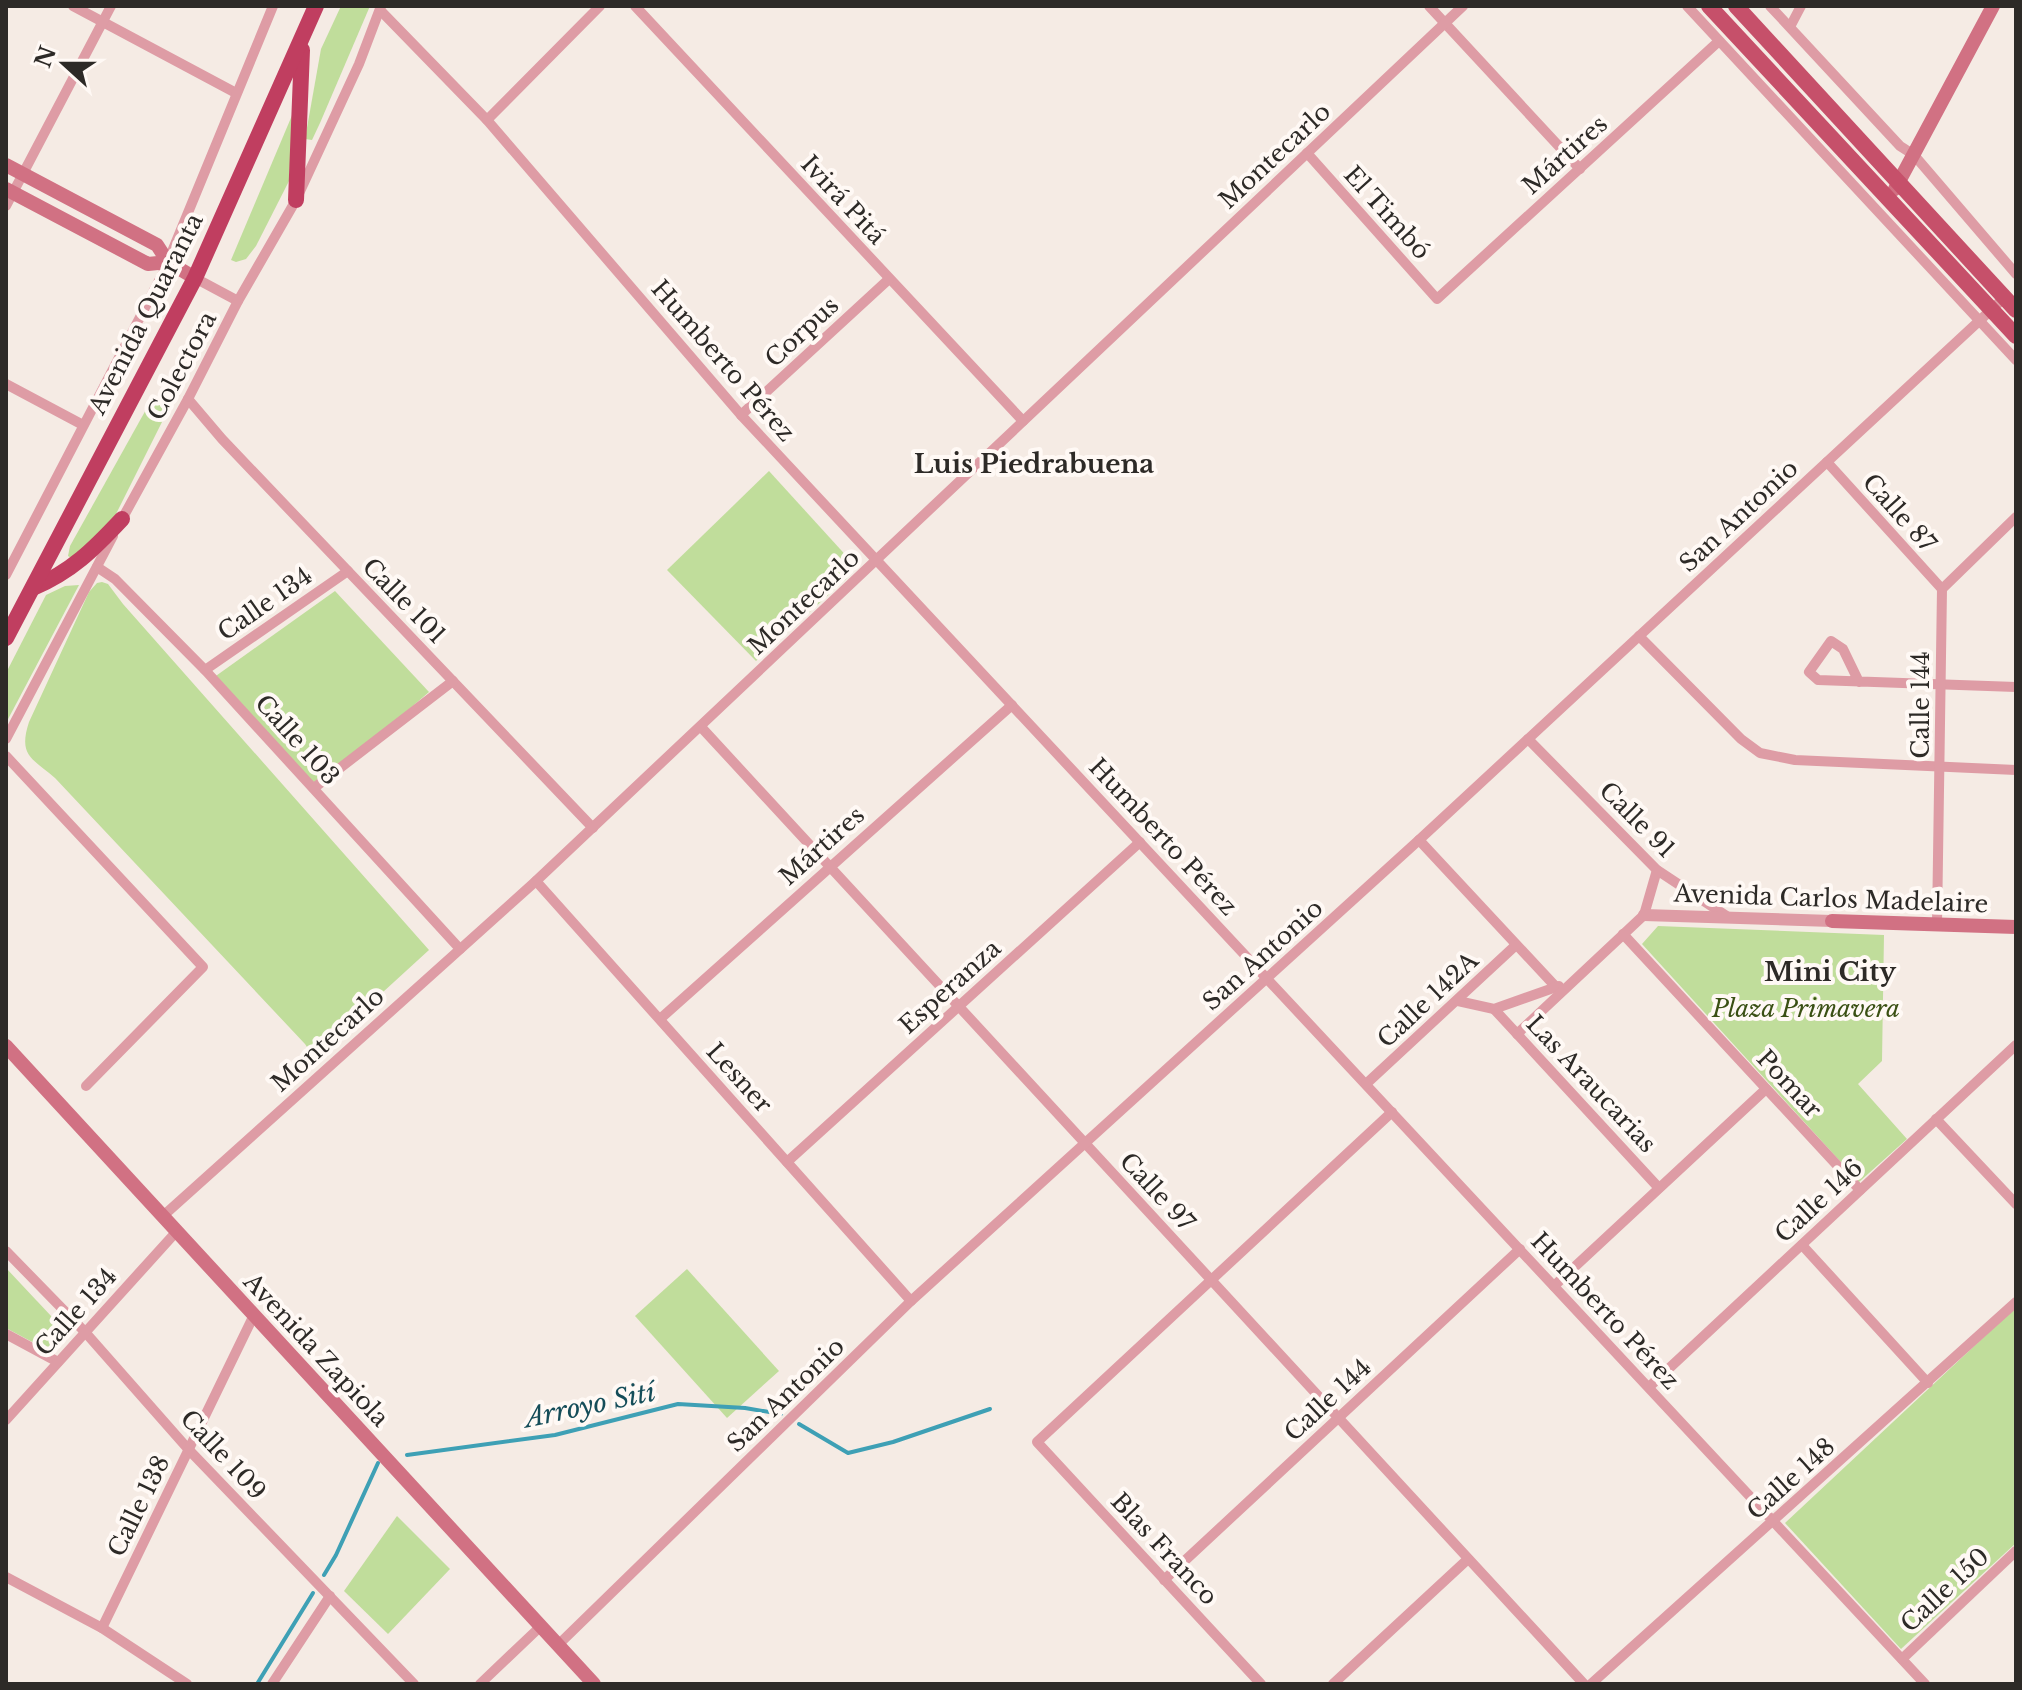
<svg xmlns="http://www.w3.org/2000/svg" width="2022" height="1690" font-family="'Libre Baskerville',serif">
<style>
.green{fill:#c0dd9b}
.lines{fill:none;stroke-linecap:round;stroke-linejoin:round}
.stream{stroke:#3ea0b5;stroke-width:4}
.minor{stroke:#de9ca5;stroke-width:10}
.tertiary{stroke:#de9ca5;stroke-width:12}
.secondary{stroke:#d17183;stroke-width:14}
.primary{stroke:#c6506a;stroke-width:16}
.trunk{stroke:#c03e60;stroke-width:16}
.labels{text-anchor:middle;stroke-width:8;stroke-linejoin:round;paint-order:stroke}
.street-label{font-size:24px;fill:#2d2a27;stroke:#fff9f5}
.park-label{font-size:24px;font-style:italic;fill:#3a5014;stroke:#fff9f5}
.neighbourhood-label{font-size:26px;font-weight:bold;fill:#2d2a27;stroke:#fff9f5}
.water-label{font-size:26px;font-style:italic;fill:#154d59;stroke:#fff9f5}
</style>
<rect width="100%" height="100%" fill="#f5ebe4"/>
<!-- green -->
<g class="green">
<polygon points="341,6 370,6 320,123 312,140 305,139 321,49"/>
<polygon points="293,113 289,181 256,246 246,259 236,262 231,260"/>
<polygon points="158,400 165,403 169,408 112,522 73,559 68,556 70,546 148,406"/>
<polygon points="769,471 851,561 847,578 756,661 667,570"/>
<path d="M 102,582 L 108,584 L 123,604 L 429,950 L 313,1056 L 305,1044 L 55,778 C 32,758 18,756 29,722 L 89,592 L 97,583 Z"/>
<polygon points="79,585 6,723 6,673 46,595 65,586"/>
<polygon points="335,591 429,692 313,792 213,678"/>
<polygon points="1658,926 1884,935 1882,1061 1858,1084 1907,1139 1859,1182 1642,944"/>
<polygon points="6,1268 67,1333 51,1352 6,1328"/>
<polygon points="687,1269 779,1371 727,1418 635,1316"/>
<polygon points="2016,1307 2016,1543 1901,1649 1785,1523"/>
<polygon points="397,1516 450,1569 388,1634 344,1591"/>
</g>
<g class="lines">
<!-- stream -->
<g class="stream">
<polyline points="799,1424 848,1453 893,1442 990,1409"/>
<polyline points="407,1455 555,1435 678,1404 745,1408 781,1414"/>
<polyline points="324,1575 336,1555 378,1463"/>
<polyline points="257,1684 313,1593"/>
</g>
<!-- minor -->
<g class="minor">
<polyline points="73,6 236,93"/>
<polyline points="635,6 1023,421"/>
<polyline points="1429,6 1580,169"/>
<polyline points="1687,6 2016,360"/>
<polyline points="1770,6 1900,146 1914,155 2016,274"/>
<polyline points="380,10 487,120 741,415 1925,1684"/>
<polyline points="1791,25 1801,6"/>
<polyline points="487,120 600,6"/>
<polyline points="1307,153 1437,299 1719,41"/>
<polyline points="6,206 111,6"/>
<polyline points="195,278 238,301"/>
<polyline points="6,384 83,425"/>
<polyline points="188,399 222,439 593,828"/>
<polyline points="741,415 889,279"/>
<polyline points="1827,462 1942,589"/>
<polyline points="121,521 188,399 238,301 296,200 359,64 381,6"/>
<polyline points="97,567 115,579 205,670 460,949"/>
<polyline points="6,575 164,271 273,6"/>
<polyline points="1639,636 1741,739 1760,753 1795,760 2016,770"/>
<polyline points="205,670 348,571"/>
<polyline points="1859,682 1843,649 1831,641 1809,672 1818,680 2016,687"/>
<polyline points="701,727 1584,1684"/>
<polyline points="6,739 113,536"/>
<polyline points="1528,739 1657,870 1728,917"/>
<polyline points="6,756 203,967 86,1086"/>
<polyline points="314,788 453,681"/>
<polyline points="1419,840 1556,987"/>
<polyline points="536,881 911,1301"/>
<polyline points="1937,924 1942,589 2016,517"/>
<polyline points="1623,934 1860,1190"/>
<polyline points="1458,1001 1494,1009 1559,986"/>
<polyline points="1494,1009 1658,1187"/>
<polyline points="660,1019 1012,705"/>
<polyline points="1517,1034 1644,915 1657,870"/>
<polyline points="1366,1084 1516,945"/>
<polyline points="1936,1119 2016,1204"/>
<polyline points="787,1162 1140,842"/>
<polyline points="163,1216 536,881 1463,6"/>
<polyline points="1802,1245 1928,1383"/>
<polyline points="6,1251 85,1332 189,1450 414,1684"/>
<polyline points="1554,1286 1766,1089"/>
<polyline points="6,1334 58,1362"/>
<polyline points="1649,1387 2016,1045"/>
<polyline points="6,1420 177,1231"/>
<polyline points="6,1577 102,1628 187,1684"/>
<polyline points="1164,1580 1520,1249"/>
<polyline points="102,1628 254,1315"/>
<polyline points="558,1645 911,1301 1419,840 2005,297"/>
<polyline points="1902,1659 2016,1551"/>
<polyline points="272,1684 330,1596"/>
<polyline points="480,1684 541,1626"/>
<polyline points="1261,1684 1037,1442 1392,1112"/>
<polyline points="1333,1684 1468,1559"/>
<polyline points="1591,1684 2016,1302"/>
</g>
<!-- tertiary -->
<polyline class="tertiary" points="1644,915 1832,921"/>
<!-- secondary -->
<g class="secondary">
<polyline points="6,165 157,245 168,262 195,278"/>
<polyline points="6,189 148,264 168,262"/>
<polyline points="1895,189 1993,6"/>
<polyline points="1832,921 2016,927"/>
<polyline points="6,1046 594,1684"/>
</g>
<!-- primary -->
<g class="primary">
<polyline points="1709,6 2016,336"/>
<polyline points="1736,6 2016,310"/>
</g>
<!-- trunk -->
<g class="trunk">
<polyline points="296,200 302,50"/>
<path d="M 33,588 C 72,571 93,550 122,519"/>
<polyline points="6,638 195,278 316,6"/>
</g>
</g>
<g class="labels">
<!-- street labels -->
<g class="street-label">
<text transform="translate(1565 155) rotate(-42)" y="8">Mártires</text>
<text transform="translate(1275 156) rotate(-43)" y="8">Montecarlo</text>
<text transform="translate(843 200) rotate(47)" y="8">Ivirá Pitá</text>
<text transform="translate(1387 213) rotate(48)" y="8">El Timbó</text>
<text transform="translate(146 314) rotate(-63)" y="8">Avenida Quaranta</text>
<text transform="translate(802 332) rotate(-43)" y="8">Corpus</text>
<text transform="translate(723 361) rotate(49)" y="8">Humberto Pérez</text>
<text transform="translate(182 366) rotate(-62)" y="8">Colectora</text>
<text transform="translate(1899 513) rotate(48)" y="8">Calle 87</text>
<text transform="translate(1739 516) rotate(-43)" y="8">San Antonio</text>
<text transform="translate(404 601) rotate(46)" y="8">Calle 101</text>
<text transform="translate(804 602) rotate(-43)" y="8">Montecarlo</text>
<text transform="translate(265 604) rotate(-35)" y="8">Calle 134</text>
<text transform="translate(1921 705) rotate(-90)" y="8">Calle 144</text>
<text transform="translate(297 740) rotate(48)" y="8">Calle 103</text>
<text transform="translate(1637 820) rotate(45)" y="8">Calle 91</text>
<text transform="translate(1163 837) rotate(47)" y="8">Humberto Pérez</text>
<text transform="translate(822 846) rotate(-42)" y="8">Mártires</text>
<text transform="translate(1831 899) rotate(2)" y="8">Avenida Carlos Madelaire</text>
<text transform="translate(1263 955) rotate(-42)" y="8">San Antonio</text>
<text transform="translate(950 987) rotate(-42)" y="8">Esperanza</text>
<text transform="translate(1428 1000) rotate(-43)" y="8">Calle 142A</text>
<text transform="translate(328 1040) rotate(-42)" y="8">Montecarlo</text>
<text transform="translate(739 1078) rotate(48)" y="8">Lesner</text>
<text transform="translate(1591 1084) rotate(47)" y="8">Las Araucarias</text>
<text transform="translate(1789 1084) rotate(47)" y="8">Pomar</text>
<text transform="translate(1157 1192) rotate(47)" y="8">Calle 97</text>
<text transform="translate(1819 1201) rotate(-43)" y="8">Calle 146</text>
<text transform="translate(1605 1311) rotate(47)" y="8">Humberto Pérez</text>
<text transform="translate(76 1312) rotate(-48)" y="8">Calle 134</text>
<text transform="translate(316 1350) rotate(47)" y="8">Avenida Zapiola</text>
<text transform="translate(786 1395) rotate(-44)" y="8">San Antonio</text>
<text transform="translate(1328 1400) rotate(-43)" y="8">Calle 144</text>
<text transform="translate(223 1455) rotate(47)" y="8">Calle 109</text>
<text transform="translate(1791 1479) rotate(-42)" y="8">Calle 148</text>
<text transform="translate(139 1506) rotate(-64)" y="8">Calle 138</text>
<text transform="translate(1164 1549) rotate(47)" y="8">Blas Franco</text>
<text transform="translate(1945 1590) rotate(-43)" y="8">Calle 150</text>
</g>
<!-- park labels -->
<g class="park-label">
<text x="1806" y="1017">Plaza Primavera</text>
</g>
<!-- neighbourhood labels -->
<g class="neighbourhood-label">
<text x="1034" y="473">Luis Piedrabuena</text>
<text x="1830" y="981">Mini City</text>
</g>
<!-- water labels -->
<g class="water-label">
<text transform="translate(590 1405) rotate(-12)" y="9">Arroyo Sití</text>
</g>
</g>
<!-- border -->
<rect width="2022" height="1690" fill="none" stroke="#2d2a27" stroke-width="16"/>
<!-- north arrow -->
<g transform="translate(64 64) rotate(291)" stroke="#fff9f5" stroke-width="6" paint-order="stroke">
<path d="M0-6L14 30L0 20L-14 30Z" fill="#2d2a27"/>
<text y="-12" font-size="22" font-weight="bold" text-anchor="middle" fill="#2d2a27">N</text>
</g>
</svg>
